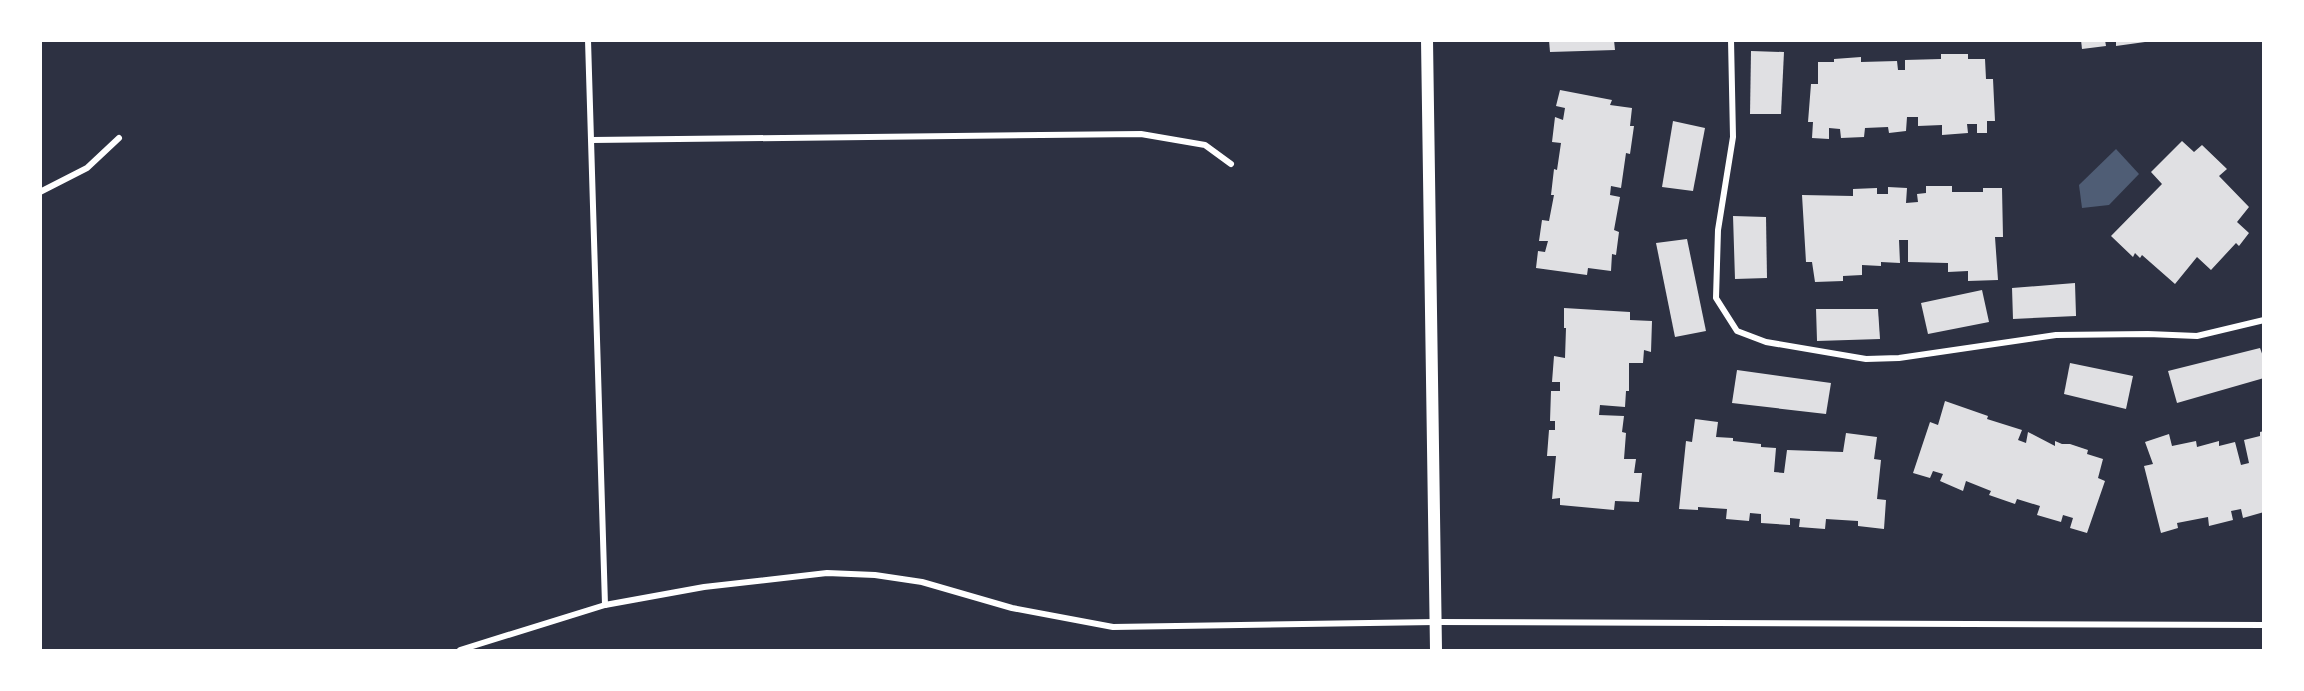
<svg xmlns="http://www.w3.org/2000/svg" width="2304" height="691" font-family="Figtree,sans-serif">
<style>
.water{fill:#4f5d75}
.building{fill:#e0e0e3}
.lines{fill:none;stroke-linecap:round;stroke-linejoin:round}
.minor{stroke:#fff;stroke-width:6}
.secondary{stroke:#fff;stroke-width:12}
</style>
<rect width="100%" height="100%" fill="#2d3142"/>
<!-- water -->
<polygon class="water" points="2116,149 2139,174 2109,205 2082,208 2079,185"/>
<!-- building -->
<g class="building">
<polygon points="1549,40 1614,40 1615,50 1550,52"/>
<polygon points="2081,40 2105,40 2106,46 2082,49"/>
<polygon points="2116,40 2145,40 2145,42 2116,46"/>
<polygon points="1751,51 1784,52 1781,114 1750,114"/>
<polygon points="1941,54 1968,54 1968,59 1985,59 1986,79 1993,79 1995,121 1987,121 1987,133 1977,133 1977,124 1967,124 1968,133 1942,135 1942,125 1918,126 1918,117 1907,117 1906,131 1889,133 1888,127 1865,128 1864,137 1841,138 1840,129 1829,128 1829,139 1812,138 1813,122 1808,122 1811,84 1818,84 1818,62 1834,62 1834,59 1861,57 1861,62 1897,61 1898,70 1905,70 1905,60 1941,59"/>
<polygon points="1560,90 1612,100 1610,105 1632,108 1630,126 1634,126 1630,154 1626,153 1621,188 1611,186 1610,195 1620,197 1614,230 1619,232 1616,255 1612,254 1611,271 1588,268 1587,275 1536,268 1538,251 1545,252 1548,241 1539,241 1542,220 1549,221 1554,195 1551,195 1554,169 1557,170 1561,143 1552,142 1555,117 1563,120 1565,108 1556,106"/>
<polygon points="1673,121 1705,128 1693,191 1662,187"/>
<polygon points="2182,141 2194,152 2202,145 2227,169 2219,176 2249,207 2237,222 2249,233 2239,246 2236,243 2211,270 2197,257 2175,284 2142,255 2140,258 2135,253 2133,257 2111,236 2162,184 2151,172"/>
<polygon points="1926,186 1952,186 1952,192 1983,192 1983,188 2002,188 2003,237 1995,237 1998,280 1968,281 1968,271 1948,272 1948,263 1908,262 1908,240 1899,240 1900,263 1881,262 1881,266 1862,265 1862,275 1843,276 1843,281 1815,282 1812,262 1806,262 1802,195 1853,196 1853,189 1877,188 1877,194 1888,194 1888,187 1907,188 1906,203 1918,202 1917,194 1926,193"/>
<polygon points="1733,216 1766,217 1767,278 1735,279"/>
<polygon points="1687,239 1706,331 1675,337 1656,243"/>
<polygon points="2075,283 2076,316 2013,319 2012,288"/>
<polygon points="1982,290 1989,322 1928,334 1921,303"/>
<polygon points="1564,308 1630,312 1630,320 1652,321 1651,352 1644,350 1643,363 1629,363 1629,391 1626,391 1625,407 1600,405 1599,415 1624,416 1622,432 1626,433 1624,459 1636,459 1634,473 1642,473 1639,502 1615,501 1614,510 1560,505 1560,498 1552,499 1556,456 1547,456 1549,430 1555,430 1555,421 1550,421 1551,391 1560,391 1560,382 1552,382 1554,356 1565,358 1566,328 1564,328"/>
<polygon points="1816,309 1878,309 1880,339 1817,341"/>
<polygon points="2260,348 2264,359 2264,378 2177,403 2168,371"/>
<polygon points="2070,363 2133,376 2126,409 2064,394"/>
<polygon points="1737,370 1831,383 1826,414 1732,403"/>
<polygon points="1945,401 1988,416 1987,419 2022,430 2018,440 2026,443 2028,432 2055,446 2055,441 2062,444 2070,444 2088,450 2087,454 2103,459 2098,478 2105,481 2087,533 2070,528 2073,518 2063,515 2061,522 2037,515 2040,506 2017,499 2015,504 1989,495 1991,491 1966,481 1963,491 1940,481 1943,474 1933,471 1930,478 1913,473 1930,422 1938,425"/>
<polygon points="1695,419 1718,422 1716,437 1733,438 1733,441 1761,444 1761,447 1776,448 1774,472 1784,473 1787,450 1843,452 1846,433 1877,437 1874,459 1881,460 1877,499 1886,500 1884,529 1858,526 1858,521 1826,519 1825,529 1799,527 1800,519 1790,518 1790,525 1761,523 1761,514 1750,513 1749,521 1726,519 1727,509 1698,507 1698,510 1679,509 1686,441 1692,442"/>
<polygon points="2264,431 2264,512 2243,518 2241,509 2231,511 2233,520 2209,526 2208,517 2177,523 2178,528 2161,533 2144,466 2153,464 2145,442 2169,434 2172,446 2196,441 2197,447 2219,441 2219,446 2235,442 2241,465 2249,463 2244,440 2260,436 2260,432"/>
</g>
<g class="lines">
<!-- minor -->
<g class="minor">
<polyline points="588,40 605,605"/>
<polyline points="1731,40 1733,137 1718,230 1716,298 1737,331 1766,342 1866,359 1899,358 2056,335 2148,334 2197,336 2264,320"/>
<polyline points="592,140 1141,134 1205,145 1231,164"/>
<polyline points="40,192 87,168 119,138"/>
<polyline points="460,650 605,605 704,587 827,573 875,575 922,582 1012,608 1113,627 1435,622 2264,625"/>
</g>
<!-- secondary -->
<polyline class="secondary" points="1427,40 1436,650"/>
</g>
<!-- border -->
<rect width="2304" height="691" fill="none" stroke="#ffffff" stroke-width="84"/>
</svg>
